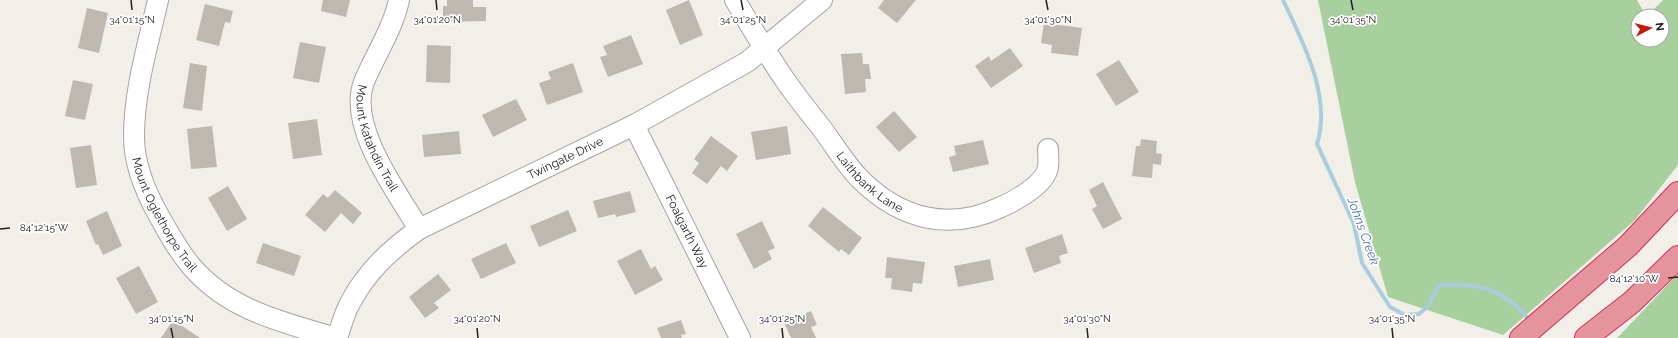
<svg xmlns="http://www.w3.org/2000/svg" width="1678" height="338" font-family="Raleway,sans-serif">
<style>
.forest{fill:#a8cf9e}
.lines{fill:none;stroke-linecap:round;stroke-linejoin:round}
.stream{stroke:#aacddd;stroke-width:4}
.building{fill:#beb8b1}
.minor-casing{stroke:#a5a5a5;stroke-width:22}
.highway-casing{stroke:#d62e59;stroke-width:24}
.minor{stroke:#fff;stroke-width:20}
.highway{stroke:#e5939c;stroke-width:22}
.ticks{fill:none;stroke:#212121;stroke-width:1.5}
.labels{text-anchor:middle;stroke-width:3.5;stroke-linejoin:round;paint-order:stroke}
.street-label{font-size:12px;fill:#212121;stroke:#fff}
.water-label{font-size:13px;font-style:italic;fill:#4f77af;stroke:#fff}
.ticks-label{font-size:10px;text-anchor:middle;fill:#212121;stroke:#fff;stroke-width:3.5;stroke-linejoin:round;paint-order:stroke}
</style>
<rect width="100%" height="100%" fill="#f1efe8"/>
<!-- forest -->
<g class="forest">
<polygon points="1318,0 1637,0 1646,16 1638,16 1638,40 1662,40 1662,16 1647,16 1663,0 1678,0 1678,165 1635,220 1503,335 1388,297 1355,182"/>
<polygon points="1678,274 1678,338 1617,338 1620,335"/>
</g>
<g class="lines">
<!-- stream -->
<path class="stream" d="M 1283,0 C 1303,42 1332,97 1317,144 L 1354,224 L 1362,263 L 1390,307 L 1405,315 L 1419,314 L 1429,305 L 1439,285 C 1481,283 1503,288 1531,322"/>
</g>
<!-- building -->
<g class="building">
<polygon points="323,0 350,0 346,17 321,11"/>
<polygon points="447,0 473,0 473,7 486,7 486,21 443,22 443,6 447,6"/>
<polygon points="689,0 703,35 680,45 666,10"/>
<polygon points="884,0 916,0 897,23 878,8"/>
<polygon points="205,4 233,11 230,23 225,22 219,46 196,40"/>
<polygon points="87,8 108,13 99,53 78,48"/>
<polygon points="1044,23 1082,28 1078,56 1051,53 1052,45 1041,43"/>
<polygon points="631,35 643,64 608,77 600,57 607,55 603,46"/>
<polygon points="300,42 326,47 319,83 293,78"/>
<polygon points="427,45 451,46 450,83 426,82"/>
<polygon points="1010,48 1023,66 991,88 975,66 989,56 991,61"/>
<polygon points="862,53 863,64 869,64 871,79 865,79 866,92 845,94 841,54"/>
<polygon points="1119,60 1139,92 1116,106 1096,74"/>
<polygon points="190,63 207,66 202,111 183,108"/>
<polygon points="573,63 583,92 547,105 539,83 551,79 548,72"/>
<polygon points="73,80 93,84 85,120 65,116"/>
<polygon points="516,99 527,120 493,137 482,115"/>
<polygon points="894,111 917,137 899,152 876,127"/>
<polygon points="317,119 322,155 293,159 288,123"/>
<polygon points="212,126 217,167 191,169 187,129"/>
<polygon points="787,126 791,154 756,160 751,132"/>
<polygon points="459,131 461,154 424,157 422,135"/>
<polygon points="711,136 738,156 727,171 721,166 707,184 692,173 699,163 694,159"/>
<polygon points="1141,139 1157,141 1156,153 1162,154 1161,165 1153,164 1152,178 1132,176 1136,146 1140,146"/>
<polygon points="983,140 989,164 953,172 949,157 956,155 954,146"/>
<polygon points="91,145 97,185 76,188 70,148"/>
<polygon points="1103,182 1122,219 1103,229 1092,209 1097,206 1089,190"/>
<polygon points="228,186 247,219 227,231 208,198"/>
<polygon points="335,190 362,213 353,224 341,213 325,232 305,215 323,194 328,198"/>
<polygon points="630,191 636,212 616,217 615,214 598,218 593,201"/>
<polygon points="823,207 862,238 849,255 841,249 839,252 808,226"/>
<polygon points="568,210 577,231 539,247 530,226"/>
<polygon points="107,211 122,246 103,255 98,244 96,245 86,221"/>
<polygon points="762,221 775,248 768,251 772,259 754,269 736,234"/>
<polygon points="1062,234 1068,253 1059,256 1061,263 1034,273 1025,248"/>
<polygon points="263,243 301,256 294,276 256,263"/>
<polygon points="506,243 516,263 481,279 471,259"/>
<polygon points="641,249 651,269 655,266 663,280 635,295 617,261"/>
<polygon points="887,257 925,262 922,284 913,283 912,292 891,289 892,278 885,278"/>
<polygon points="990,259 994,280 958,287 954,266"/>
<polygon points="139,266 158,302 136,314 116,278"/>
<polygon points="438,274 451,290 434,303 439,308 425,318 409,297"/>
<polygon points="811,311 817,325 811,327 816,338 791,338 784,322"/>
<polygon points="173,320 200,338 161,338"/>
<polygon points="681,320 686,334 681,335 682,338 661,338 657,328"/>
</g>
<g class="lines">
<defs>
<g id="minor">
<path id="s1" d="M 158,0 C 148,45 134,90 134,137 C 134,164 146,193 159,216 C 169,234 179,252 192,267 C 230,311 283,322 336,338"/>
<path id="s2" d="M 399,0 C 393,29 375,55 364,82 C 347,126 397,192 419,229"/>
<path id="s3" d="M 735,0 C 751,27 767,54 785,80 C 796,96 808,111 820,126 C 833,143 845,164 860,179 C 900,219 949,232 1001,207 C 1015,201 1046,184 1048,167 C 1049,161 1048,155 1048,149"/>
<path id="s4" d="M 634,125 L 740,338"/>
<path id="s5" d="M 337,338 C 341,327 344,314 350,303 C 367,271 390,250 419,229 L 634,125 L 747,62 L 822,0"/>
</g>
<g id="highway">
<polyline points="1521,338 1628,246 1678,193"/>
<polyline points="1586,338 1632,302 1678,257"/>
</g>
</defs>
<!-- minor casing -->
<use href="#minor" class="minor-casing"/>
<!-- highway casing -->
<use href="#highway" class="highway-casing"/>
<!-- minor -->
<use href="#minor" class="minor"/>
<!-- highway -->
<use href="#highway" class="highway"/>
</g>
<!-- ticks -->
<path class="ticks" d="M 131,0 L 132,10M 436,0 L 437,10M 741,0 L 743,10M 1046,0 L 1048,10M 1351,0 L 1353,10M 0,229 L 10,228M 1668,278 L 1678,277M 171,328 L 173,338M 477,328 L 478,338M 782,328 L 783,338M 1087,328 L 1088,338M 1392,328 L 1393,338"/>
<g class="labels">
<!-- street labels -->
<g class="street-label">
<text dy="4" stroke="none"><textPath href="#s2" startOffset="149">Mount Katahdin Trail</textPath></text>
<text dy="4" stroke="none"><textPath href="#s5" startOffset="302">Twingate Drive</textPath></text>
<text dy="4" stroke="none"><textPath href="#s3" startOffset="228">Laithbank Lane</textPath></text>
<text dy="4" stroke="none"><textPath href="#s1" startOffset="224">Mount Oglethorpe Trail</textPath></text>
<text dy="4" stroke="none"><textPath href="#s4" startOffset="119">Foalgarth Way</textPath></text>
</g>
<!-- water labels -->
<g class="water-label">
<text transform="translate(1364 231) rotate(70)" y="5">Johns Creek</text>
</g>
</g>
<g class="ticks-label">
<text x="132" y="23">34°01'15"N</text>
<text x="437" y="23">34°01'20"N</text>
<text x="743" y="23">34°01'25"N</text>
<text x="1048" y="23">34°01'30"N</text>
<text x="1353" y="23">34°01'35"N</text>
<text x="44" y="231">84°12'15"W</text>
<text x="1634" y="282">84°12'10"W</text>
<text x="171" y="322">34°01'15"N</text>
<text x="477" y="322">34°01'20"N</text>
<text x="782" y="322">34°01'25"N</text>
<text x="1087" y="322">34°01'30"N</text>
<text x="1392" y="322">34°01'35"N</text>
</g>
<!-- north arrow -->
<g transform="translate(1650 28) rotate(83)"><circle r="19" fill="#ffffff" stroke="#a6a6a6"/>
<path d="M0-3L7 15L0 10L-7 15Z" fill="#cb1807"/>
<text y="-6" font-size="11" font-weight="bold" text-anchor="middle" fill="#212121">N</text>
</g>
</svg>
